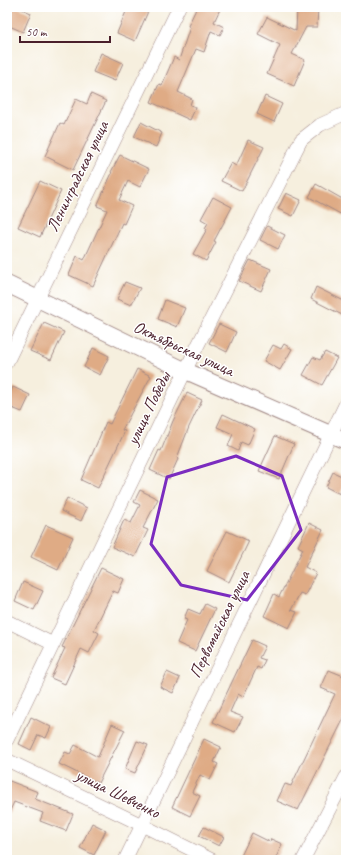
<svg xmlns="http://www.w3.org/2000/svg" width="353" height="867" font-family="Caveat,sans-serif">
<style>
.building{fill:#dfab85}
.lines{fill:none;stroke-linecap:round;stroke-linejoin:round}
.minor-casing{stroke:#a08784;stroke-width:14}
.major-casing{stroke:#a08784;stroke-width:18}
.minor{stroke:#fff;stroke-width:13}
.major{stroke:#fff;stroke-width:16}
.marked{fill:none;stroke:#7b2cbf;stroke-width:3;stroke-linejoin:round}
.labels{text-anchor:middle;stroke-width:3;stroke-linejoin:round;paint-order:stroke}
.street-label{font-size:17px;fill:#4a1f2b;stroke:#fff}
</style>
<rect width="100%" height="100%" fill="#fff"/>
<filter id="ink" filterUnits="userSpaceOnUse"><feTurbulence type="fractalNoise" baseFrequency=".025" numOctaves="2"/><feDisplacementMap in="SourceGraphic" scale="8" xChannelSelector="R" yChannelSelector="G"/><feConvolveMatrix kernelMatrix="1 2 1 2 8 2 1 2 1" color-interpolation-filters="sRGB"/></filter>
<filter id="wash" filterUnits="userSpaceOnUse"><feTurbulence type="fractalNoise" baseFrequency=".012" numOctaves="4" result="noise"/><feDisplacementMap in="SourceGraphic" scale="16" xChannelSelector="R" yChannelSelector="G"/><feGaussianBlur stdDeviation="0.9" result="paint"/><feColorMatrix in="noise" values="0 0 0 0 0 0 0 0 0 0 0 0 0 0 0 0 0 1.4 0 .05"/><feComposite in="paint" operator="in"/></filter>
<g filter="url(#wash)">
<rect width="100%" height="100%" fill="#f6efde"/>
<g id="blocks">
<!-- building -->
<g class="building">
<polygon points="12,7 17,7 31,13 23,32 7,25 7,18"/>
<polygon points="128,7 150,7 135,41 117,33"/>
<polygon points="197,7 221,7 214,22 224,27 220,35 211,31 204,52 196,49 178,92 192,99 190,105 196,107 190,120 151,102 159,84 162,85 174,57 179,60 190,27 188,26"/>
<polygon points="297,7 318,7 317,27 306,27 292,54 305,60 294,86 267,74 280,45 258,34 267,17 296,31"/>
<polygon points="101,53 123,63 115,81 93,72"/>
<polygon points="91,94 106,101 73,170 45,156 60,123 64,125 76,99 87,104"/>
<polygon points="265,96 282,104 274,122 257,114"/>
<polygon points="141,122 162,133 156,147 134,137"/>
<polygon points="248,140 264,147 242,191 221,181 231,163 236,166"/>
<polygon points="120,155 149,169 140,187 128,181 119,200 132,206 124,224 122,223 93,286 69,275 77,256 84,260 107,210 97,206 112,173 111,172"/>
<polygon points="40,181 61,191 40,237 18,227"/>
<polygon points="316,184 346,201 346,217 309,197"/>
<polygon points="286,193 301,200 293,216 278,209"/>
<polygon points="213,197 232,207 214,241 216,242 206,261 193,254 207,229 205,228 208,223 201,219"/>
<polygon points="267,226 285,235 278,249 260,240"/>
<polygon points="250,260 271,269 261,291 239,281"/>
<polygon points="125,282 140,288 131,305 117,299"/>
<polygon points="316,287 346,302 346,317 311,299"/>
<polygon points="165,300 185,308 177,327 158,319"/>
<polygon points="44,323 64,332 51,360 30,351"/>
<polygon points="219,324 236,332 227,352 209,343"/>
<polygon points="284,344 292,349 280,370 264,361 273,345 281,349"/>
<polygon points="93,348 109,356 100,375 84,367"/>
<polygon points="325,352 337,358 322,385 303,375 313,357 320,360"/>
<polygon points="137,369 151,376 122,430 125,431 98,488 81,480 106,422 110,424"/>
<polygon points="13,387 30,395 22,412 7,406 7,400"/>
<polygon points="187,393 202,400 189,427 177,458 178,459 169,479 150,470 159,450 161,451 173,421"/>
<polygon points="223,414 255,429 248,445 241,442 238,451 228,446 233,434 217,427"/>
<polygon points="275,436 294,444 279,479 259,471"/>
<polygon points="333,472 346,478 346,483 340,494 326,487"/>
<polygon points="140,490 158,499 143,528 148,530 135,557 112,547 124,520 131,523 140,505 134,502"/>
<polygon points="67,498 87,508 81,521 61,511"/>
<polygon points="309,523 323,530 305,567 316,573 305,595 300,593 291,610 297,612 289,628 264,616 274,594 279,597 303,549 298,546"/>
<polygon points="46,525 73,537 58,570 31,557"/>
<polygon points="227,531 249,541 229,582 207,571"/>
<polygon points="101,568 124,579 118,593 113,591 94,630 99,633 89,653 81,649 65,684 51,678 65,648 62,647"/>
<polygon points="23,582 43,591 34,610 15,601"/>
<polygon points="205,604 215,609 195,651 177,643 187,620 184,619 188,609 200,614"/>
<polygon points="252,640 265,646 259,658 265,660 261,669 257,667 243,697 238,694 230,712 243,717 235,732 213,722"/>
<polygon points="329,670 346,677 346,714 298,810 277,801 285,784 291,786 335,694 321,688"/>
<polygon points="167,672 180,678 173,693 160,687"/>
<polygon points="31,717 51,727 46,738 38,735 31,750 19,744"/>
<polygon points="112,724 125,730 98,783 59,764 65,752 70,754 75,745 98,757"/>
<polygon points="204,739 221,747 214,762 218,764 210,780 200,775 192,792 200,796 190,816 172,807"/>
<polygon points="137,741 148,745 135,773 125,769"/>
<polygon points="7,780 38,792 35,799 73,814 66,831 40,821 43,813 14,802 7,817"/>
<polygon points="92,823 106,830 94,855 80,848"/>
<polygon points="204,827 224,837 219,846 199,836"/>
<polygon points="252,833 270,842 271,839 282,844 275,860 239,860"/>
</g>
</g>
</g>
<g filter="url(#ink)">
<use href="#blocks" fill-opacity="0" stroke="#a08784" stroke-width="1"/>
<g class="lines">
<defs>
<g id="minor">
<polyline points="7,362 179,7"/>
<polyline points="7,621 53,644"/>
<polyline points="7,740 194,353 301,140 320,125 346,113"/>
<polyline points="7,760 142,825 212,860"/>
<polyline points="125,860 346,403"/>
<polyline points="303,860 346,777"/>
</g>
<polyline id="major" points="7,284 186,371 346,441"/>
</defs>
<!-- minor casing -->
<use href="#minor" class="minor-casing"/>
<!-- major casing -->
<use href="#major" class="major-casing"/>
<!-- minor -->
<use href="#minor" class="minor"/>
<!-- major -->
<use href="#major" class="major"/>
</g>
</g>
<!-- marked area -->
<path class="marked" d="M 236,456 L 282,476 L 301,530 L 247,600 L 181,585 L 151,544 L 167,477 Z"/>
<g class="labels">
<!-- street labels -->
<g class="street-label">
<text transform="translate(77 176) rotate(-64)" y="6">Ленинградская улица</text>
<text transform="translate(184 348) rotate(25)" y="6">Октябрьская улица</text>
<text transform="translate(148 408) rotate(-64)" y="6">улица Победы</text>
<text transform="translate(219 624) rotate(-64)" y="6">Первомайская улица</text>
<text transform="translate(118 793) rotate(26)" y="6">улица Шевченко</text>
</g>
</g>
<!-- margin -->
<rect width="353" height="867" fill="none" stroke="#fff" stroke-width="24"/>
<!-- scale -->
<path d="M20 36v6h90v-6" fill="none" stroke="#4a1f2b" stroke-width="2"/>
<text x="26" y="36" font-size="12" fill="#4a1f2b" stroke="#ffffff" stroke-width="3" paint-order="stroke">50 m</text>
</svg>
